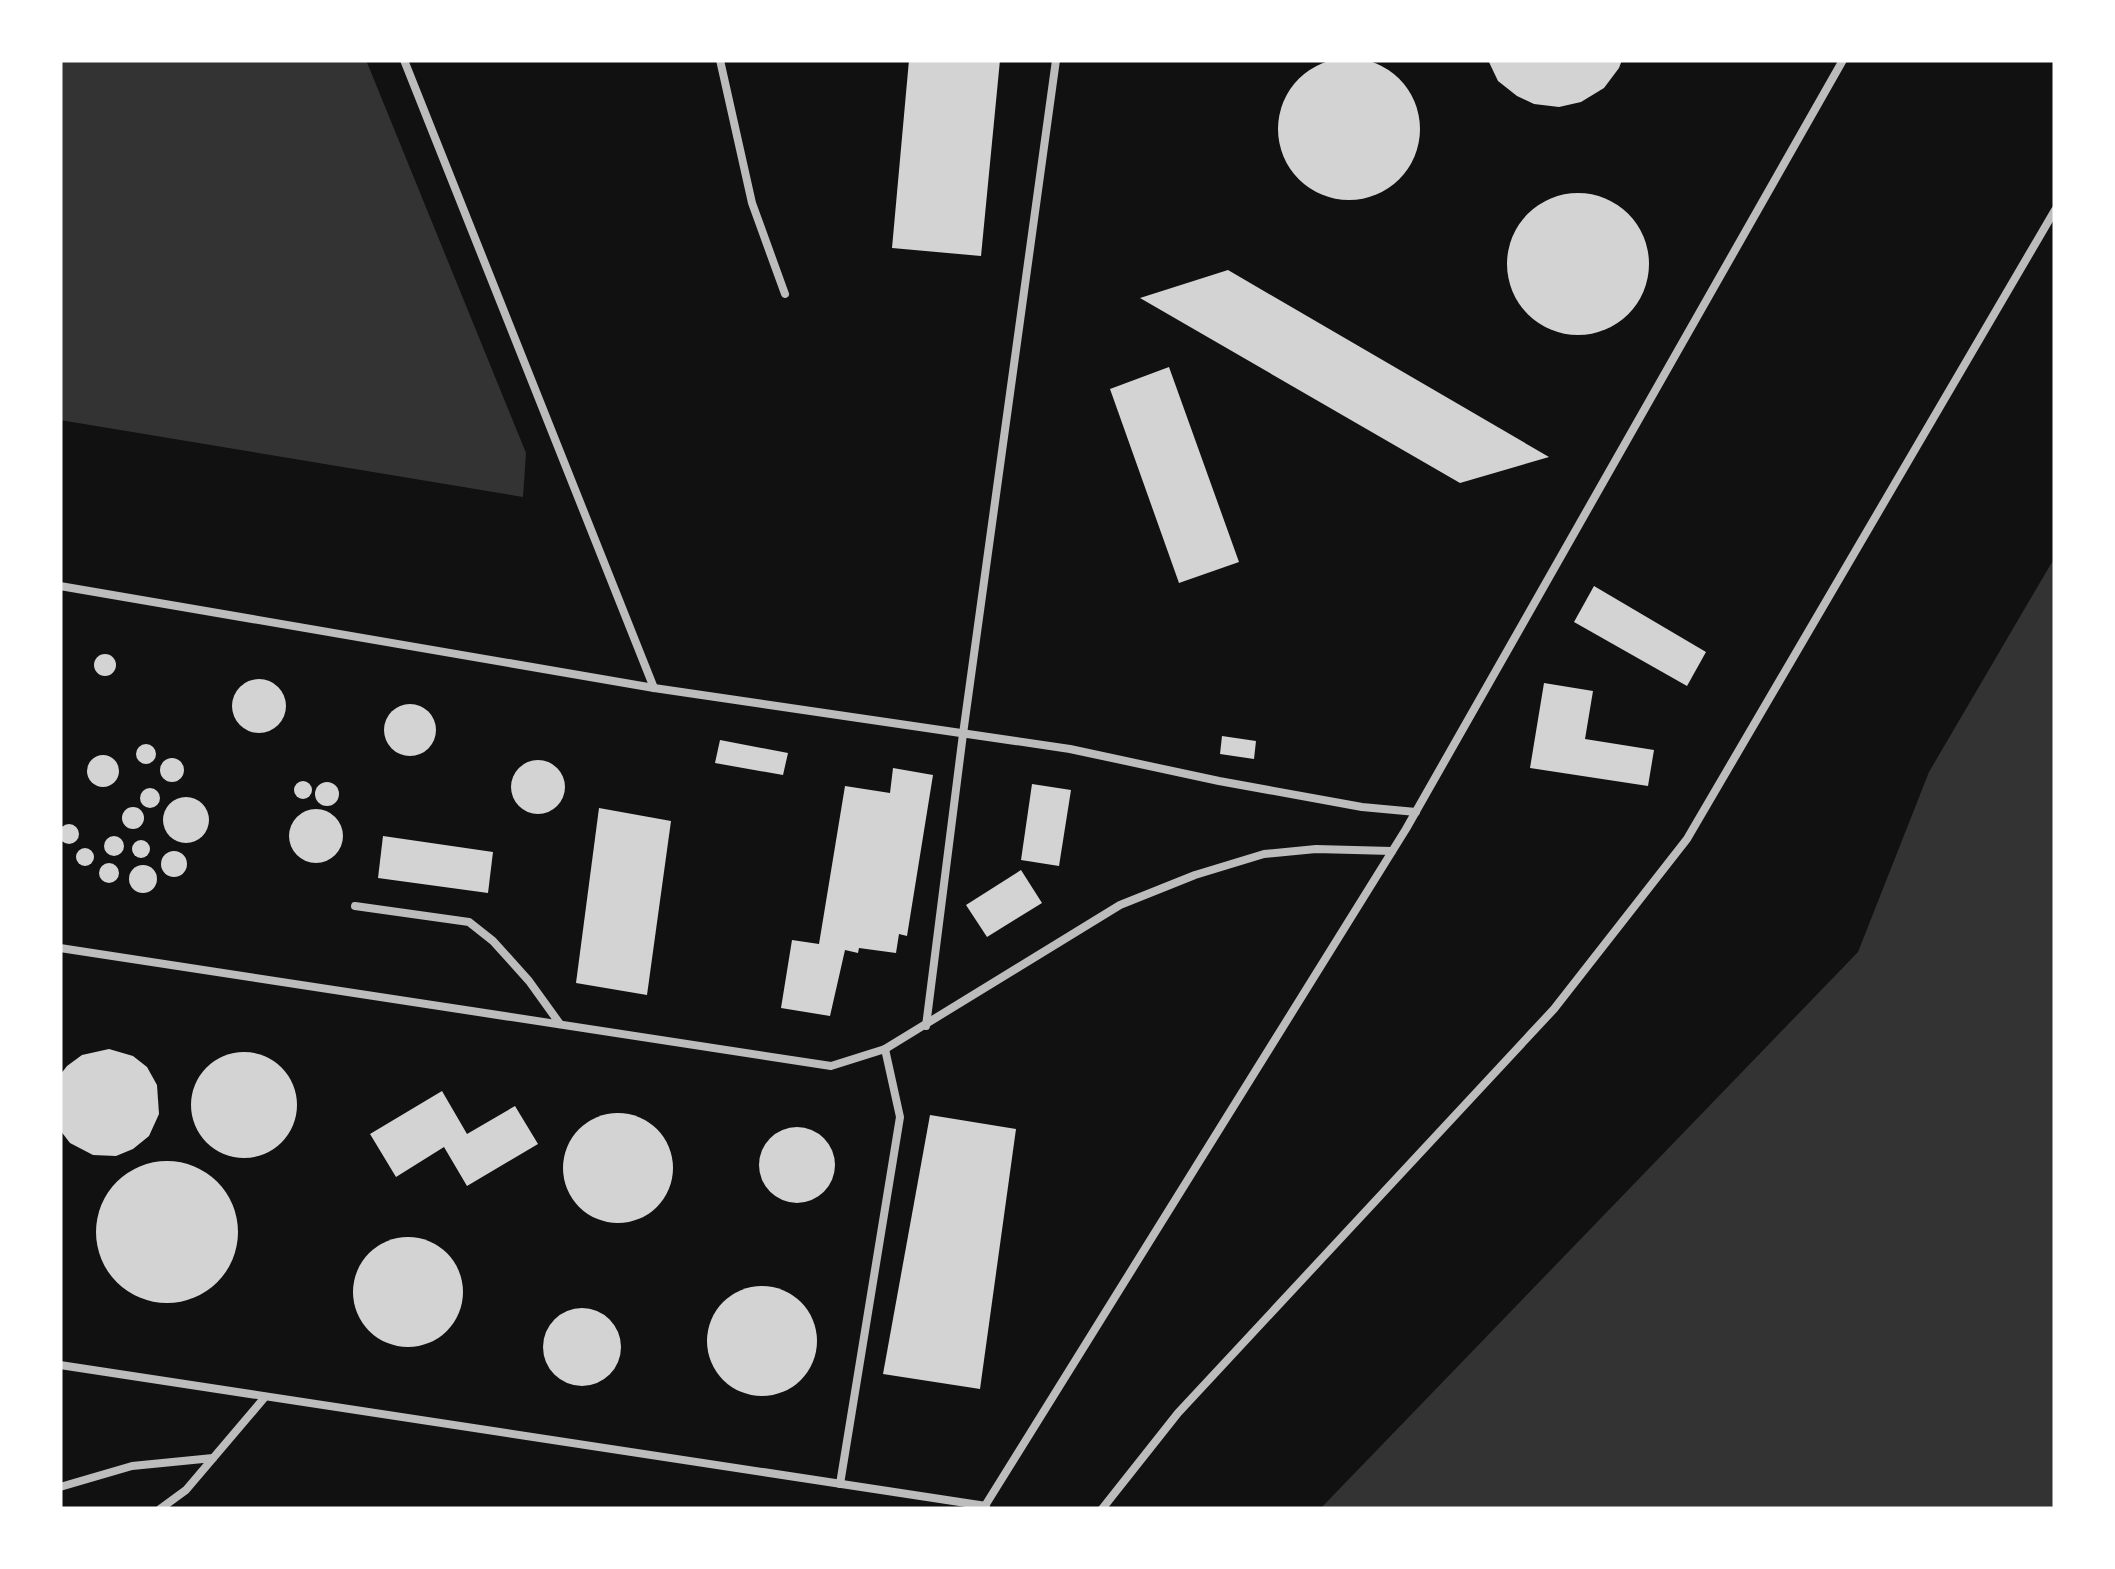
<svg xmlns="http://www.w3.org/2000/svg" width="2115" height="1569" font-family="'Exo 2',sans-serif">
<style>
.water{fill:#333}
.building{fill:#d3d3d3}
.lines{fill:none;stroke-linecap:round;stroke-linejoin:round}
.service{stroke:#bcbcbc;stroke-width:8}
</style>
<rect width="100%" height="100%" fill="#111"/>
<!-- water -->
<g class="water">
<polygon points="60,60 366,60 526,453 523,497 60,420"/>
<polygon points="2055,557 2055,1509 1320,1509 1858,952 1929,772"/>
</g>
<!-- building -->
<g class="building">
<circle cx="1349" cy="129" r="71"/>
<polygon points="909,60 1000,60 981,256 892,248"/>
<polygon points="1488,60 1622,60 1619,68 1604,88 1581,102 1559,107 1534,104 1517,96 1498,81"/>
<circle cx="1578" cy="264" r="71"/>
<polygon points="1228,270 1549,457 1460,483 1140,298"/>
<polygon points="1169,367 1239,562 1179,583 1110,389"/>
<polygon points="1594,586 1706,652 1687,686 1574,622"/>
<circle cx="105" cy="665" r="11"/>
<circle cx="259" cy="706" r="27"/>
<polygon points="1544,683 1593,691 1585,739 1654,750 1648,786 1530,768"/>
<circle cx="410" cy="730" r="26"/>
<polygon points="1222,736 1256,741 1254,759 1220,754"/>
<polygon points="720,740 788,753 783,775 715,763"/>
<circle cx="146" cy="754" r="10"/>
<circle cx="103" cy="771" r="16"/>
<circle cx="172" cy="770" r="12"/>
<circle cx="538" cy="787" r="27"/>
<polygon points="893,768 933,775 907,936 899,934 896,953 859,948 858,953 845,950 830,1016 781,1008 792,940 819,944 845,786 890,793"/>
<circle cx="303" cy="790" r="9"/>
<circle cx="327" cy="794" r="12"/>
<polygon points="1032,784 1071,790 1059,866 1021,860"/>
<circle cx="150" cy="798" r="10"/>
<circle cx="186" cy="820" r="23"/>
<circle cx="133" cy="818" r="11"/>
<polygon points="599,808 671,821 647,995 576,983"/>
<circle cx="316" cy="836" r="27"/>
<circle cx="69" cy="834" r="10"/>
<polygon points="383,836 493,852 488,893 378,878"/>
<circle cx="114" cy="846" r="10"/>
<circle cx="141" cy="849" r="9"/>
<circle cx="85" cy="857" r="9"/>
<circle cx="174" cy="864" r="13"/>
<circle cx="109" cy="873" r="10"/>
<circle cx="143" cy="879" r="14"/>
<polygon points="1021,870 1042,903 987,937 966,905"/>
<polygon points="109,1049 133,1056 147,1067 157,1085 159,1114 149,1136 133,1149 116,1156 93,1155 70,1143 60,1130 60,1075 67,1066 82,1055"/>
<circle cx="244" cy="1105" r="53"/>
<polygon points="442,1091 467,1134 515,1106 538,1144 467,1186 444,1147 396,1177 370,1134"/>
<circle cx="618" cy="1168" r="55"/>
<polygon points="930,1115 1016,1129 980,1389 883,1374"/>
<circle cx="797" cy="1165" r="38"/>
<circle cx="167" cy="1232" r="71"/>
<circle cx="408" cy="1292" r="55"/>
<circle cx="762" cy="1341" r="55"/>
<circle cx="582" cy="1347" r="39"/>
</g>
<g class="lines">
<!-- service -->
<g class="service">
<polyline points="404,60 654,688"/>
<polyline points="720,60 752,203 785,294"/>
<polyline points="60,586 654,688 1070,749 1219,781 1362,807 1416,812"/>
<polyline points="355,906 469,922 493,941 512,962 529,981 560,1024"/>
<polyline points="60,948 831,1066 885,1049 1120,905 1195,875 1264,854 1316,849 1392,851"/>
<polyline points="926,1026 963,734 1056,60"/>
<polyline points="60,1365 986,1506"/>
<polyline points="840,1484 900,1117 885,1049"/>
<polyline points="60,1487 132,1466 213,1458"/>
<polyline points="160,1509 186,1490 265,1397"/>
<polyline points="983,1509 1406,829 1843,60"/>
<polyline points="1102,1509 1178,1413 1554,1009 1687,839 2055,210"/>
</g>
</g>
<!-- border -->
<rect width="2115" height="1569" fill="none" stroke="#ffffff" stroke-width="125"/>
</svg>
